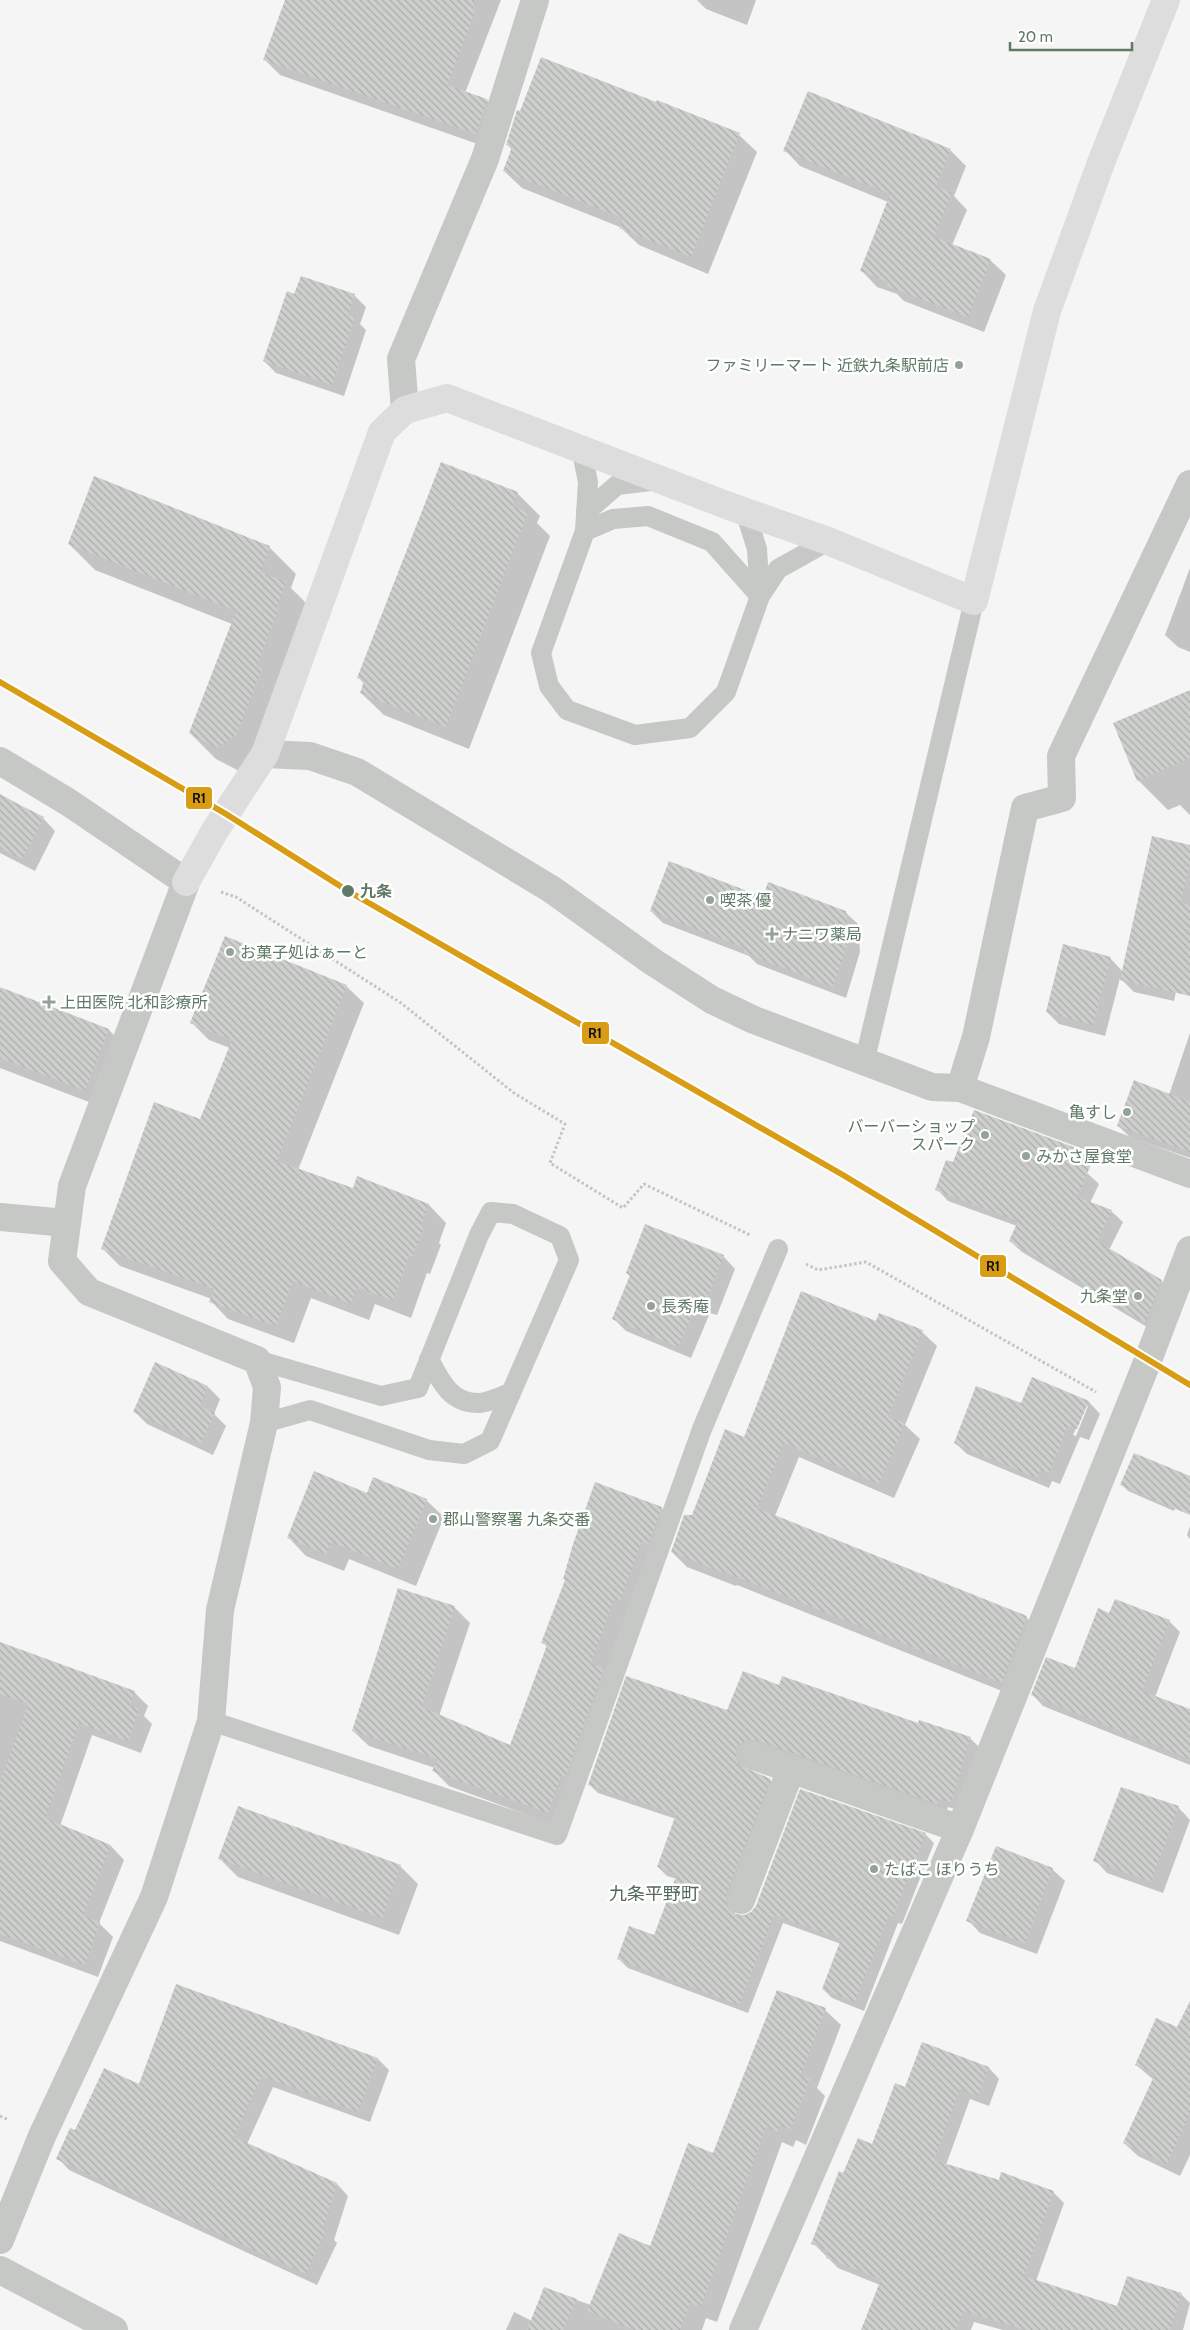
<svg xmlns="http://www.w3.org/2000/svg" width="1190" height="2330" font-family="Cabin,'Noto Sans JP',sans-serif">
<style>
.shadow{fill:#0003;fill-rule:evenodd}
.building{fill:url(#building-back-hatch)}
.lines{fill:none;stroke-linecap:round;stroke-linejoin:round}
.path{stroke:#c2c5c3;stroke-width:3;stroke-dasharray:2.5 2.5;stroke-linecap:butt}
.lane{stroke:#c5c8c5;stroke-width:20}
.street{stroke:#c5c8c5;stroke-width:28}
.secondary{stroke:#dcdddc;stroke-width:28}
.rail-1-casing{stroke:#fff;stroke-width:10}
.rail-1{stroke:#d89d14;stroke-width:6}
.poi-dot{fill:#93a497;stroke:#fff;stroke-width:2}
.stop-dot{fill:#5e7964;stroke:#fff;stroke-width:2}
.labels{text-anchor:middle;stroke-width:5;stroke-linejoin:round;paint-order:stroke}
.poi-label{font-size:16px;fill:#5e7964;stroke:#fff;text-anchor:start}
.stop-label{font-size:16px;font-weight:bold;fill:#5e7964;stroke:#fff;text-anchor:start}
.neighbourhood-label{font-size:18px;fill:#546a59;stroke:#fff}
.line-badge{stroke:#fff;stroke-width:2}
.pale-badge-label{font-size:14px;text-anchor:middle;font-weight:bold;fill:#111}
</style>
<defs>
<pattern id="building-back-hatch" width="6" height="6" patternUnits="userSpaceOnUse" patternTransform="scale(1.25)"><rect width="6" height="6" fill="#cdcfcd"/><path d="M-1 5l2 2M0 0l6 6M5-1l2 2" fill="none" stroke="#aaadaa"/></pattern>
</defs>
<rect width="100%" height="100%" fill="#f6f5f5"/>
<!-- shadow -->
<g class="shadow">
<polygon points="306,0 501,0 465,93 487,100 502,116 492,149 280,75 264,59"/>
<polygon points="697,0 756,0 747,25 706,9"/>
<polygon points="657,101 739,135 757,152 708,274 639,245 620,227 522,188 504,171 512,150 507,144 656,104"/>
<polygon points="785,150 950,150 966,166 954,196 967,210 952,245 990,260 1006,275 984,332 904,301 897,294 877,287 862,271 888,202 800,166"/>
<polygon points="295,295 354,295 366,307 360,324 366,330 344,396 276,373 264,361"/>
<polygon points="95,478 270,548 296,574 291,588 312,609 243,773 216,759 190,733 232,624 95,570 69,544"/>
<polygon points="517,493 540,516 537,523 550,536 469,749 384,715 361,693 364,684 359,678"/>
<polygon points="1190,568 1190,652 1178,647 1165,635"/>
<polygon points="1190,691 1190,815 1180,805 1168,810 1138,780"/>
<polygon points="0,794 43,818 55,831 35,871 0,853"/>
<polygon points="1190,846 1190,928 1174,1001 1134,992 1120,978 1105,1036 1059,1024 1047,1012 1110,958 1123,972"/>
<polygon points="763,898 845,912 858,924 860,952 846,998 757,964 749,956 663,923 651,911"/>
<polygon points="346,986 364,1003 298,1170 354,1189 429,1205 446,1223 439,1243 441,1245 430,1274 427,1273 411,1318 375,1304 369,1320 311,1298 294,1343 228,1319 211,1301 212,1299 120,1266 102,1248 201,1120 230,1048 209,1040 191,1022"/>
<polygon points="0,988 109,1030 125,1047 102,1107 0,1068"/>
<polygon points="1190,1033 1190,1158 1130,1137 1118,1126 1169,1095"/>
<polygon points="954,1163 1087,1173 1099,1184 1090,1203 1111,1211 1123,1222 1109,1250 1161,1281 1173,1292 1157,1333 1022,1252 1010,1241 1017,1226 948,1201 937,1189"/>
<polygon points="723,1256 735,1269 717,1315 710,1313 691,1358 626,1331 614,1319 631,1277 627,1273"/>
<polygon points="922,1332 937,1346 905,1425 920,1439 894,1498 799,1457 775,1516 1026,1617 1041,1632 1017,1697 737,1585 736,1586 687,1567 672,1552 693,1516 745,1438"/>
<path d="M 1033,1379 L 1089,1402 L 1100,1414 L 1089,1440 L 1080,1437 L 1060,1484 L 1052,1481 L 1049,1488 L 967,1454 L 955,1443 L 1021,1405 ZM 1086,1406 L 1088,1406 L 1076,1436 L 1073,1435 Z"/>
<polygon points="208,1387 220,1399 214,1414 226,1426 213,1455 147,1424 135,1412"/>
<polygon points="1187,1480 1174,1511 1128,1491 1122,1485"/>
<polygon points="426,1500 444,1517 416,1586 349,1559 344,1571 306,1556 289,1538"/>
<polygon points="661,1508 677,1523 563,1828 449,1786 434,1771 435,1768 369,1746 353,1731 454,1607 470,1623 439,1716 510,1747 547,1647 543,1642"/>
<polygon points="1190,1526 1190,1539 1187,1535"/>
<polygon points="1110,1614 1169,1621 1180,1632 1155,1697 1190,1710 1190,1765 1043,1706 1032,1694 1076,1670"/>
<polygon points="0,1644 134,1692 148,1706 144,1716 152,1724 141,1753 92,1735 60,1826 111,1846 124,1860 99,1923 113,1937 98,1977 0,1941"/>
<polygon points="779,1687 970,1738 979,1747 959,1810 948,1807 946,1812 745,1759 744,1769 770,1780 779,1789 735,1904 735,1916 744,1917 925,1834 934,1843 902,1924 898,1923 864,2011 832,1998 823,1989 841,1944 783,1923 748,2013 628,1968 619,1959 655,1937 677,1879 667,1876 658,1867 676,1819 598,1793 589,1784"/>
<polygon points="1178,1807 1190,1820 1163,1893 1107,1873 1095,1860"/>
<polygon points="220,1859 400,1866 418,1884 399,1935 238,1877"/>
<polygon points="1052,1869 1065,1881 1037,1954 980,1933 968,1920"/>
<polygon points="177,1986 378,2059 389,2070 370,2122 273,2087 247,2144 337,2184 348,2196 334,2240 337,2243 317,2285 69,2170 58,2158 75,2131 140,2086"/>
<polygon points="778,1991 825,2010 841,2025 817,2088 825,2096 806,2145 796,2140 793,2147 782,2142 717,2322 706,2318 702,2330 506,2330 514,2312 532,2321 545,2289 591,2305 650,2248 713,2154"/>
<polygon points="1190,2035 1190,2155 1180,2176 1138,2156 1124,2143 1154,2080 1136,2065"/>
<polygon points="989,2068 999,2079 989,2106 970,2099 946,2165 1000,2181 1053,2192 1064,2203 1036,2281 1118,2307 1181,2294 1190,2303 1183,2330 1003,2330 974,2322 971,2330 862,2330 880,2285 838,2268 813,2243 844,2175 873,2145 906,2089"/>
</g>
<!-- building -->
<g class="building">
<polygon points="285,0 476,0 472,10 475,11 447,85 487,99 476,134 263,60"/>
<polygon points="541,57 656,102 657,100 740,133 691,257 619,228 623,218 503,171 512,147 506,145 517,110 520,111"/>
<polygon points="808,91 951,149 936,186 952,193 934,237 991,259 968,317 887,286 888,282 860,271 890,194 783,151"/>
<polygon points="301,276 355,294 348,315 355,317 332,385 263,361 287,291 294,294"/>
<polygon points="441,462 518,492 512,506 528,512 446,727 360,693 364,681 357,678"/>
<polygon points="94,476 270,546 261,572 286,582 276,609 278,610 257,666 262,668 236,736 216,748 189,733 236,611 68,544"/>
<polygon points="1190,690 1190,758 1137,781 1113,723"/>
<polygon points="0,795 44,817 22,859 0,848"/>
<polygon points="1152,836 1190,845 1190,862 1181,903 1190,905 1190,996 1120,980"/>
<polygon points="669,861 763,897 768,882 846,911 849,939 833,987 743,952 745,948 650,911"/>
<polygon points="225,936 347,985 277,1161 353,1188 357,1176 429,1204 421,1225 424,1226 412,1257 409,1256 393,1301 357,1287 351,1304 293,1281 276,1326 209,1302 214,1289 101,1249 154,1102 200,1119 232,1040 190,1023"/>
<polygon points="1063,944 1111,957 1093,1025 1046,1012"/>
<polygon points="0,987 109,1029 85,1091 0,1058"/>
<polygon points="1134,1080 1190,1102 1190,1152 1117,1126"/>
<polygon points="974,1110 1095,1155 1077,1197 1112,1210 1097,1241 1162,1280 1145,1323 1083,1286 1084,1284 1009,1241 1018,1221 935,1190 946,1160 953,1162"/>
<polygon points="645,1224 724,1255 705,1304 698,1301 678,1347 612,1319 630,1275 626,1273"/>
<polygon points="801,1291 876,1321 879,1313 923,1330 888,1417 905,1423 879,1484 784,1443 757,1508 1027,1616 1002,1683 722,1571 721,1572 671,1552 684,1515 692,1515 725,1429 744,1437"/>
<polygon points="155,1362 208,1386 200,1406 215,1413 201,1443 133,1412"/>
<polygon points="1032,1377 1089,1401 1077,1429 1068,1426 1049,1473 1040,1470 1037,1478 954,1443 976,1386 1021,1403"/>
<polygon points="1134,1453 1190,1476 1190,1515 1120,1485"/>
<polygon points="314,1471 367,1493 373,1477 427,1499 398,1569 331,1542 326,1554 287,1538"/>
<polygon points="595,1482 662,1507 648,1544 642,1541 620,1601 614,1599 591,1664 604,1669 565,1777 561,1776 548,1813 432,1771 438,1759 352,1731 398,1588 455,1606 422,1707 510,1745 547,1645 541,1643 565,1580 563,1579 573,1544"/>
<polygon points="1115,1599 1170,1620 1142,1691 1190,1709 1190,1759 1031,1695 1046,1657 1075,1668 1098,1608 1109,1613"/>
<polygon points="0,1642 135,1691 130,1706 139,1709 128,1741 79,1723 45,1818 111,1845 83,1916 100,1922 85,1965 0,1934 0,1782 28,1704 0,1694"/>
<polygon points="743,1671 779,1685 782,1676 918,1723 919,1720 971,1737 951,1802 939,1799 937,1804 756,1740 748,1740 741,1743 736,1749 736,1758 739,1765 771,1779 726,1894 726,1903 729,1909 735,1914 744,1915 751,1912 756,1906 800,1789 926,1833 893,1916 889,1915 855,2002 822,1989 841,1939 774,1915 739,2005 617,1959 629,1926 654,1935 677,1874 657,1867 676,1814 588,1785 626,1676 727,1710"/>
<polygon points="1121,1787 1179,1806 1151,1882 1093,1861"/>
<polygon points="238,1806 401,1865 382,1918 218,1859"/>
<polygon points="996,1846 1053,1868 1025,1943 966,1921"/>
<polygon points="176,1984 378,2058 358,2112 262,2076 234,2137 337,2183 323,2229 326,2230 306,2274 56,2159 70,2128 75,2130 104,2068 139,2084"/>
<polygon points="777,1990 826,2008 801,2075 810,2079 790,2130 780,2125 777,2132 766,2127 701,2307 690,2303 680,2330 634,2330 587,2311 619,2233 650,2246 688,2143 713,2153"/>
<polygon points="1190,2001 1190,2113 1167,2164 1123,2143 1155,2074 1135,2065 1156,2018 1177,2027"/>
<polygon points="922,2042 989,2067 978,2096 960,2089 934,2160 999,2180 1001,2172 1054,2191 1024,2276 1117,2306 1127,2276 1182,2293 1170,2330 1026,2330 963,2311 956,2330 861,2330 881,2279 826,2258 829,2251 811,2244 839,2171 843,2173 858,2138 872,2144 895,2083 905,2087"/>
<polygon points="544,2287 577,2299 563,2330 527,2330"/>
</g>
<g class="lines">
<!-- path -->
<g class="path">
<polyline points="221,892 236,897 401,1003 514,1093 565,1124 550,1163 623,1208 644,1184 750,1235"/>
<polyline points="806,1264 818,1270 866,1262 1096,1392"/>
<polyline points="0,2116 9,2120"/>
</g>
<!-- lane -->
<g class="lane">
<polyline points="581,448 588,482 585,531 541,653 549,686 567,710 635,735 690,728 726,692 760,596 778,569 828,541"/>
<polyline points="735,510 747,517 757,549 760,596"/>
<polyline points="586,512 617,485 659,480"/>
<polyline points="585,531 613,519 648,516 712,542 760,596"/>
<polyline points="865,1059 974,601"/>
<path d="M 429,1359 C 440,1381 451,1404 480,1403 C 490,1402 502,1396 511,1393"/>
<polyline points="257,1360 381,1396 418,1388 479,1235 491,1212 513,1214 560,1236 569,1260 490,1441 464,1454 429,1450 310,1410 264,1423"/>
<polyline points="211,1721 557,1835 702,1429 778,1249"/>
</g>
<!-- street -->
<g class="street">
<polyline points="405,410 401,359 485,159 535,0"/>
<polyline points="265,754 310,756 357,772 551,889 653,962 712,1000 754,1020 932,1087 960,1088 1190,1174"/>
<polyline points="0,761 68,802 186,882 72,1186 62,1261 89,1292 257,1360 267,1387 264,1423 220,1610 211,1721 154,1897 42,2136 0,2240"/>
<polyline points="960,1088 976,1037 1025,808 1062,798 1061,756 1190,484"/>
<polyline points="0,1217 66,1223"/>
<polyline points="751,1755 960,1829"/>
<polyline points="741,1900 791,1769"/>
<polyline points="0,2270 114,2330"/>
<polyline points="743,2330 960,1829 1148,1360 1190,1250"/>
</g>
<!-- secondary -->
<polyline class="secondary" points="186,882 214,832 265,754 382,432 405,410 447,398 729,506 828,541 974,601 1047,311 1102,160 1166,0"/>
<defs>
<polyline id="rail-1" points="0,682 226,814 348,891 843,1175 1190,1385"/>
</defs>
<!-- rail-1 casing -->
<use href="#rail-1" class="rail-1-casing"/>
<!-- rail-1 -->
<use href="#rail-1" class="rail-1"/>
</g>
<!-- markers -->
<g class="poi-dot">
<circle cx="959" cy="365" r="5"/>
<circle cx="710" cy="900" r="5"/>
<path d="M769.5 926.5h5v5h5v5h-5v5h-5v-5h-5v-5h5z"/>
<circle cx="230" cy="952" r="5"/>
<path d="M46.5 994.5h5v5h5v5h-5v5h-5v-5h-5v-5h5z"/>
<circle cx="1127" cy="1112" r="5"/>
<circle cx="985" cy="1135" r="5"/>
<circle cx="1026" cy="1156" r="5"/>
<circle cx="1138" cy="1296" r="5"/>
<circle cx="651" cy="1306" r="5"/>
<circle cx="433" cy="1519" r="5"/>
<circle cx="874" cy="1869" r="5"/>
</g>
<circle class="stop-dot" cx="348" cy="891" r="7"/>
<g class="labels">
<!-- poi labels -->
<g class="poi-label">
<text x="949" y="371" text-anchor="end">ファミリーマート 近鉄九条駅前店</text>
<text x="720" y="906">喫茶 優</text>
<text x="782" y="940">ナニワ薬局</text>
<text x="240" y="958">お菓子処はぁーと</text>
<text x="60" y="1008">上田医院 北和診療所</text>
<text x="1117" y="1118" text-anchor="end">亀すし</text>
<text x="975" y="1132" text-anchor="end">バーバーショップ<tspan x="975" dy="18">スパーク</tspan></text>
<text x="1036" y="1162">みかさ屋食堂</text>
<text x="1128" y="1302" text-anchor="end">九条堂</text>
<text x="661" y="1312">長秀庵</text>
<text x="443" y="1525">郡山警察署 九条交番</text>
<text x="884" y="1875">たばこ ほりうち</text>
</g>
<!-- stop labels -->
<g class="stop-label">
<text x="360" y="897">九条</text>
</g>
<!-- neighbourhood labels -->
<g class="neighbourhood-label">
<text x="654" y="1900">九条平野町</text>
</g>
</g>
<g class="line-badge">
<rect x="185" y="786" width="28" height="24" rx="5" fill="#d89d14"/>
<rect x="581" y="1021" width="29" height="24" rx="5" fill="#d89d14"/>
<rect x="979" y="1254" width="28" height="24" rx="5" fill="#d89d14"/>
</g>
<g class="pale-badge-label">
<text x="199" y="803">R1</text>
<text x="595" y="1038">R1</text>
<text x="993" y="1271">R1</text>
</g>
<!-- scale -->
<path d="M1010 42v8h122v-8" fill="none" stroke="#5e7964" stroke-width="2.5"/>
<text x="1018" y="42" font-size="15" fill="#5e7964" stroke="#ffffff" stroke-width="4" paint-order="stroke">20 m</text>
</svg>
